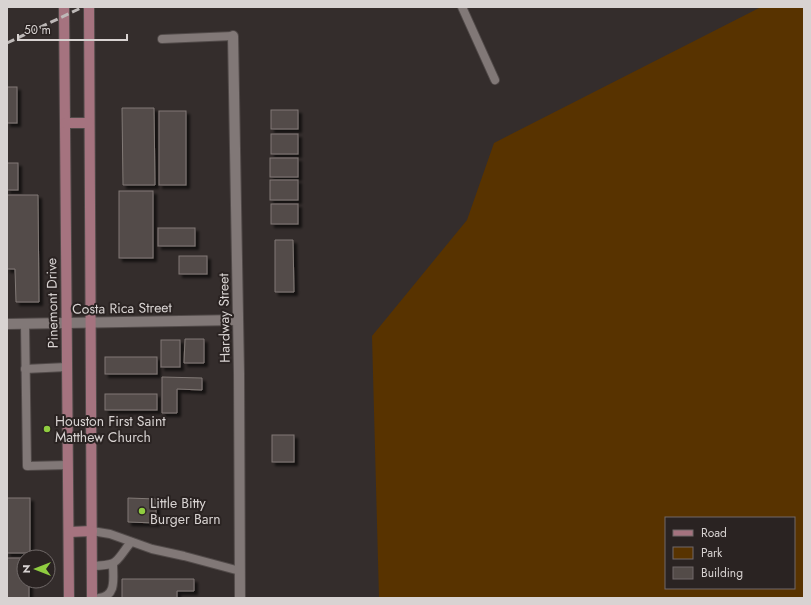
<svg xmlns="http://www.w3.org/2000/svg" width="811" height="605" font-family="Jost,sans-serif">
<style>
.green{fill:#583300;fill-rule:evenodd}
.building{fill:#534b48;stroke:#817976;filter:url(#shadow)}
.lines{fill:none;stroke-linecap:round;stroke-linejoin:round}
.lane-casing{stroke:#514a49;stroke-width:10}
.street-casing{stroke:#514a49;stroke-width:12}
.secondary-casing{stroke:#514a49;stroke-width:12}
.lane{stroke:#817877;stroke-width:8}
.street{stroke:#817877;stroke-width:10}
.secondary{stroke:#a5737f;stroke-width:10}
.rail{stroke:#bdb8b7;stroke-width:3;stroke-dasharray:8 4;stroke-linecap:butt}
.poi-dot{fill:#90cd40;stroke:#2a2322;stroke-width:1.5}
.labels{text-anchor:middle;stroke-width:4;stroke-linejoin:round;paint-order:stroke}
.street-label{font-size:14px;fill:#d8d3d2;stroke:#2a2322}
.poi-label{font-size:14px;fill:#d8d3d2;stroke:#2a2322;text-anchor:start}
</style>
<defs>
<filter id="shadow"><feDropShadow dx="3.5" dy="3.5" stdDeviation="1" flood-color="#0009"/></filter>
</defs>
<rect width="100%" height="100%" fill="#342d2c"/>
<!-- green -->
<path class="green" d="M 761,7 L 804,7 L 804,598 L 379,598 L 372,336 L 467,220 L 494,143 ZM 666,518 L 794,518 L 794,588 L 666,588 Z"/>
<!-- building -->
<g class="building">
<rect x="7" y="87" width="10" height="36"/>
<polygon points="122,108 154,108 155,185 123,185"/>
<rect x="271" y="110" width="27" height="19"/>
<rect x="159" y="111" width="27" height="74"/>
<rect x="271" y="134" width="27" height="20"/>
<rect x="270" y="158" width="28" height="19"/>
<rect x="7" y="163" width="11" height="27"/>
<rect x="270" y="180" width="28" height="20"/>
<rect x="119" y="191" width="34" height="67"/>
<polygon points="7,195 38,195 39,302 16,302 15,269 7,269"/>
<rect x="271" y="204" width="27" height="20"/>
<rect x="158" y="228" width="37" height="18"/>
<polygon points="275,240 293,240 294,292 275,292"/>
<rect x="179" y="256" width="28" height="18"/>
<polygon points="185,339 204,339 204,363 184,363"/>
<rect x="161" y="340" width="19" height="27"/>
<rect x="105" y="357" width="52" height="17"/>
<polygon points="162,377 202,378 202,390 177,389 177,413 162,413"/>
<rect x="105" y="394" width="52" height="16"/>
<rect x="272" y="435" width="22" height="27"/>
<rect x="7" y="498" width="23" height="55"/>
<polygon points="128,498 156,499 156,523 128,522"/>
<polygon points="7,558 24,558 24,581 29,581 29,598 7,598"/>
<polygon points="122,579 194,579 194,591 177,591 177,598 122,598"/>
</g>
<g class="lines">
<defs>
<g id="lane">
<polyline points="462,7 495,80"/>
<polyline points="162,39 233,36"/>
<polyline points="25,324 27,466 68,465"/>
<polyline points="25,369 67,367"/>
<polyline points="92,531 110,534 152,549 184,556 240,571"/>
<path d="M 92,566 C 120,565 114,563 131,542"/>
<path d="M 99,598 C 117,596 113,578 113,564"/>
</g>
<g id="street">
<polyline points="233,36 239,373 240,598"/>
<polyline points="7,324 238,320"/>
</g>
<g id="secondary">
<polyline points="64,7 69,598"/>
<polyline points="89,7 92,598"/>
<polyline points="65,123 89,123"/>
<polyline points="69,532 92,531"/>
</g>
</defs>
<!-- lane casing -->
<use href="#lane" class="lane-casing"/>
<!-- street casing -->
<use href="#street" class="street-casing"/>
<!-- secondary casing -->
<use href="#secondary" class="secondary-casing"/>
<!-- lane -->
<use href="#lane" class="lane"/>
<!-- street -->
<use href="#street" class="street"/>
<!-- secondary -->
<use href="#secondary" class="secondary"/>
<!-- rail -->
<polyline class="rail" points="7,43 83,7"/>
</g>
<!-- markers -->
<g class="poi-dot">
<circle cx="47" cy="429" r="4"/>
<circle cx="142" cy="511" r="4"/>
</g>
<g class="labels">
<!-- street labels -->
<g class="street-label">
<text transform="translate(52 303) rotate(-91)" y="5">Pinemont Drive</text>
<text transform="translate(122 308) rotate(-1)" y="5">Costa Rica Street</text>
<text transform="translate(224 318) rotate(-91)" y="5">Hardway Street</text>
</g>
<!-- poi labels -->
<g class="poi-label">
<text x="55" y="426">Houston First Saint<tspan x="55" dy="16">Matthew Church</tspan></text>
<text x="150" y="508">Little Bitty<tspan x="150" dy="16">Burger Barn</tspan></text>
</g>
</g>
<!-- border -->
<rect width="811" height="605" fill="none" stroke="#d8d3d2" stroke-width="16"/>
<!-- legend -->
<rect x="665" y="517" width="130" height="72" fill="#2a2322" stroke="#706968"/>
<rect x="673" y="530" width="20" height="6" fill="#a5737f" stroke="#706968"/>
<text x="701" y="537" font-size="12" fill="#d8d3d2">Road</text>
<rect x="673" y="547" width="20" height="12" fill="#583300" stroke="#706968"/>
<text x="701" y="557" font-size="12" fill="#d8d3d2">Park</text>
<rect x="673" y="567" width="20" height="12" fill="#534b48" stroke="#706968"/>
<text x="701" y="577" font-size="12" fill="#d8d3d2">Building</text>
<!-- north arrow -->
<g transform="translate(36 569) rotate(270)"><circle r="19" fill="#2a2322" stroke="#706968"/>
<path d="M0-3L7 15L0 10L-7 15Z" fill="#90cd40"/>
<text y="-6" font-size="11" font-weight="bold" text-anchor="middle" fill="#d8d3d2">N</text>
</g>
<!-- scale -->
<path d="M18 34v6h109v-6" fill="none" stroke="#d8d3d2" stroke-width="2"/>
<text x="24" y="34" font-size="12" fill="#d8d3d2" stroke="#2a2322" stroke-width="3" paint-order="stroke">50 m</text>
</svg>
